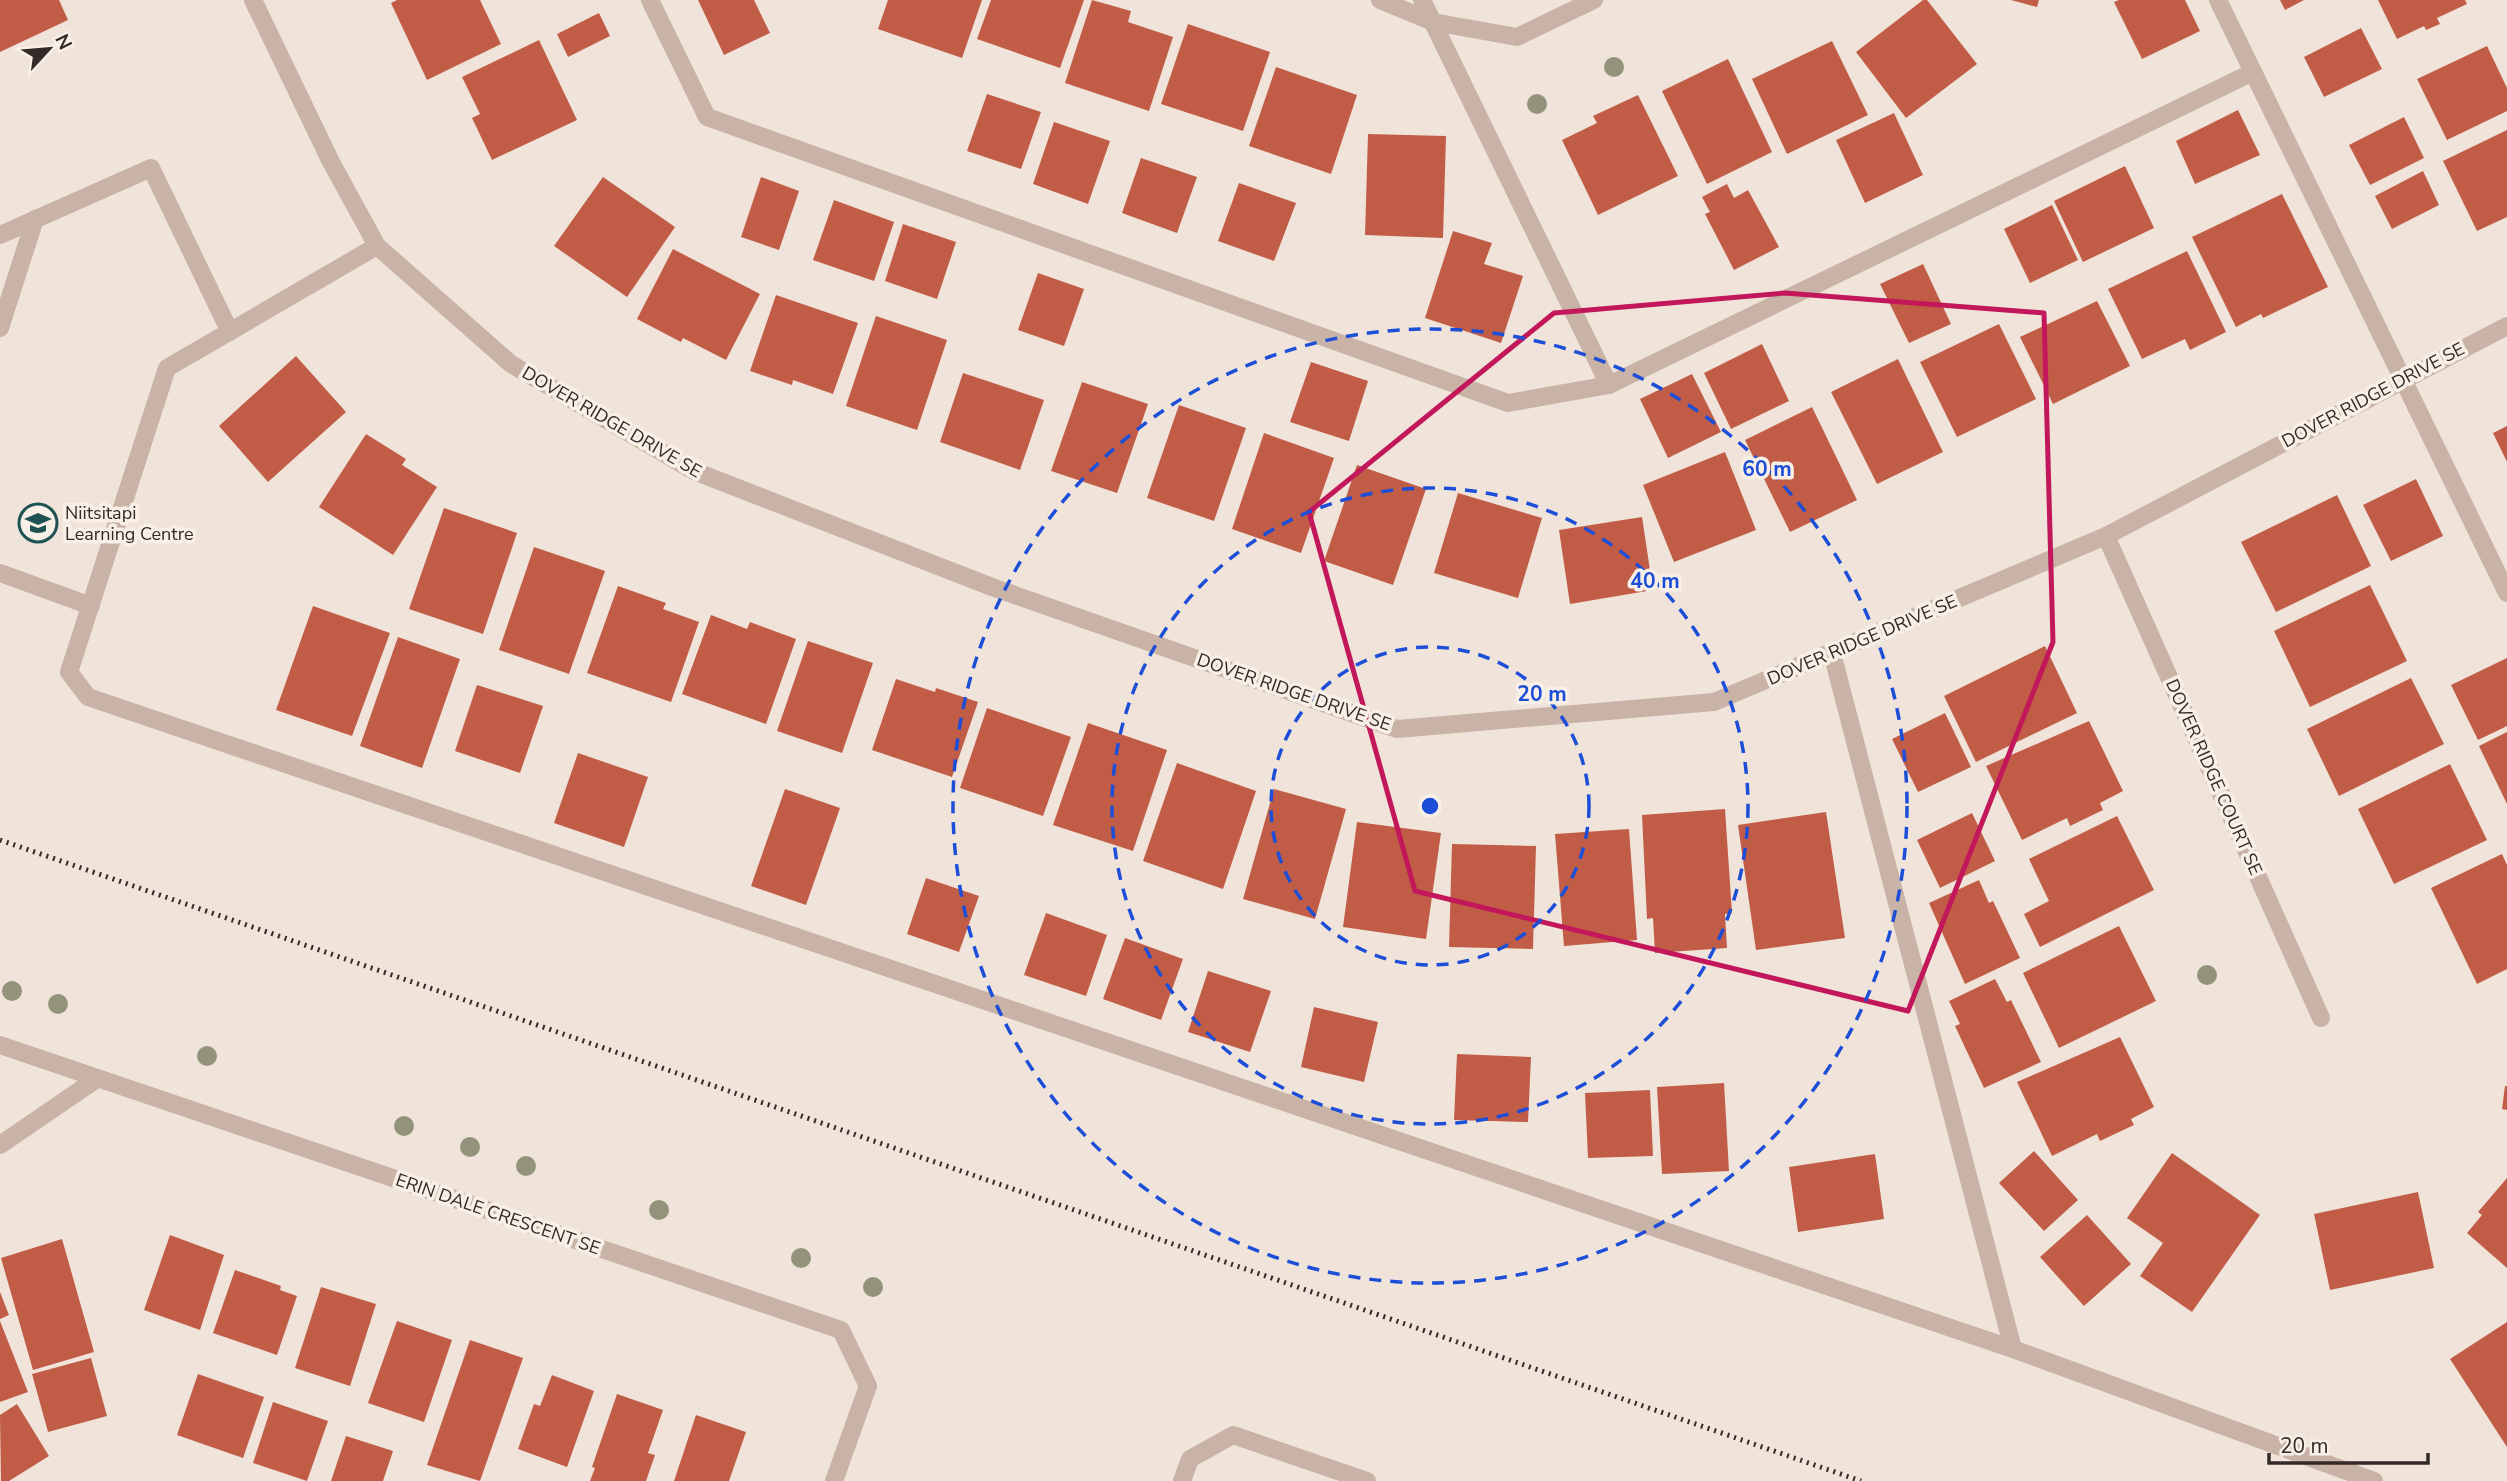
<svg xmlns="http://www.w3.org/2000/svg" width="2507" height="1481" font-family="'Nunito Sans',sans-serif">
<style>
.building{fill:#c15d47}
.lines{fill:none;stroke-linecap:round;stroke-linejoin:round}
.service{stroke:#c8b3a6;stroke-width:18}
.minor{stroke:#c8b3a6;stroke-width:18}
.rail{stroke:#342a27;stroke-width:5;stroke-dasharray:2 5;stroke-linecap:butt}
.tree{fill:#92937a}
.marked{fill:none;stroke:#c2185b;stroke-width:5;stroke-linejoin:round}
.ring{fill:none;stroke:#1d4ed8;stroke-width:3.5;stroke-dasharray:12 9}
.labels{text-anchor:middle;stroke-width:7;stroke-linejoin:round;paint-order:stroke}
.street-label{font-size:18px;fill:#342a27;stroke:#f8efe6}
.poi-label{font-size:18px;fill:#342a27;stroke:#f8efe6;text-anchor:start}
.centre{fill:#1d4ed8;stroke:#f8efe6;stroke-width:3.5}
.ring-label{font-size:21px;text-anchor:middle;font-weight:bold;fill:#1d4ed8;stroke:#f8efe6;stroke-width:7;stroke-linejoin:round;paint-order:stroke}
</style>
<rect width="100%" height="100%" fill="#f0e4da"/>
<!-- building -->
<g class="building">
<polygon points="0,0 59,0 68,20 0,52"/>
<polygon points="397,0 480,0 501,44 427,80 391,3"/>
<polygon points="698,0 754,0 770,33 724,55"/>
<polygon points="888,0 982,0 962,58 878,29"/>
<polygon points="991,0 1084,0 1060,68 977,39"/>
<polygon points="1092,0 1131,11 1128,22 1173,37 1149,111 1065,83"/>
<polygon points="1923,0 1927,0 1977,64 1906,118 1856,52"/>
<polygon points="2011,0 2039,0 2037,7"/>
<polygon points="2119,0 2185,0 2200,31 2142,59 2114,2"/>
<polygon points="2280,0 2304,0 2285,10"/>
<polygon points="2378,0 2465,0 2467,4 2437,18 2440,24 2426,30 2424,26 2397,39"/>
<polygon points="599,13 610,36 568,57 557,34"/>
<polygon points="1188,24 1270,52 1243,131 1161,104"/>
<polygon points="2361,28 2382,69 2324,97 2304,57"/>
<polygon points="539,40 577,120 492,160 472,118 480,114 462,77"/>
<polygon points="1832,41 1868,115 1787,154 1752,79"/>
<polygon points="2487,46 2507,88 2507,111 2447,140 2417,79"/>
<polygon points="1728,59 1772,152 1707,184 1662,91"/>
<polygon points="1276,67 1357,95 1331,174 1249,146"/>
<polygon points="987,94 1041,112 1021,169 967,151"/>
<polygon points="1638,95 1678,176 1598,215 1562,140 1597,123 1593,116"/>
<polygon points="2238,110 2260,155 2195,184 2176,141"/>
<polygon points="1894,113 1923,175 1865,203 1836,140"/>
<polygon points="2404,117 2424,158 2370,185 2349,145"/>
<polygon points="1054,122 1110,141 1088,204 1033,184"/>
<polygon points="2507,130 2507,217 2477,231 2443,161"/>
<polygon points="1368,134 1446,136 1443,238 1365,235"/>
<polygon points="1141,158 1197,177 1177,233 1122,213"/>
<polygon points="2125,166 2154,228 2083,262 2054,201"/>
<polygon points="2423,171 2439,205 2392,229 2375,196"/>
<polygon points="603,177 675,227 627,297 554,246"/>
<polygon points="761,177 799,191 779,250 741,237"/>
<polygon points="1239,183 1296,203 1274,261 1218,241"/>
<polygon points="1727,184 1734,198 1748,190 1779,247 1734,270 1705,214 1710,212 1702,197"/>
<polygon points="2282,194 2328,287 2263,318 2261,314 2236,327 2192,237"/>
<polygon points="834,200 894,222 874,281 813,260"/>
<polygon points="2052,205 2078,260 2030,283 2004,229"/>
<polygon points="903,224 956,242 937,299 885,281"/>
<polygon points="1453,231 1492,243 1484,264 1523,276 1501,343 1425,318"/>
<polygon points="673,249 760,294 726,360 683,338 681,342 637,319"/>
<polygon points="2187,251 2226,332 2190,350 2185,339 2142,359 2108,289"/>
<polygon points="1923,264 1951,324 1909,343 1880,284"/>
<polygon points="1038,273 1084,289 1064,346 1018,330"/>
<polygon points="776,295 858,323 833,394 793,380 792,385 750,371"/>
<polygon points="2097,301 2130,366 2053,404 2020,337"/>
<polygon points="876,316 947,340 917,430 846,406"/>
<polygon points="1999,324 2036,399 1957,437 1920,362"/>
<polygon points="1762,344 1789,401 1731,429 1704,373"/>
<polygon points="296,356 346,412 268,482 219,426"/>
<polygon points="1898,359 1943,452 1877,484 1831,392"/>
<polygon points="1311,362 1368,381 1349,441 1290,422"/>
<polygon points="963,373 1044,400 1020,470 940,442"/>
<polygon points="1692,374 1721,432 1668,458 1640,399"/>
<polygon points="1082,382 1148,404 1117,493 1051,471"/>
<polygon points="1179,405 1246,428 1214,521 1147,498"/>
<polygon points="1812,407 1857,500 1790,532 1745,440"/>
<polygon points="2507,426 2507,462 2493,433"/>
<polygon points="1264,433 1334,458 1301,553 1232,529"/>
<polygon points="366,434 406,459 402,465 437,487 393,555 319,507"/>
<polygon points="1725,452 1756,530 1674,562 1643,485"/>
<polygon points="1357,465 1426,489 1393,585 1324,561"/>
<polygon points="2416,479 2443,536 2391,561 2363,505"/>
<polygon points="1458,493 1542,518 1518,598 1434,573"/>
<polygon points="2337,495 2371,566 2276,612 2241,542"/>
<polygon points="444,508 517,533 483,634 409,609"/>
<polygon points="1642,517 1653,590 1570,604 1559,530"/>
<polygon points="534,547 605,571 569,674 499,650"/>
<polygon points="2370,585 2407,661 2310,707 2274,631"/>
<polygon points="618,586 666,603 663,609 699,622 671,702 587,673"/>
<polygon points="313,606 390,633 352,736 276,710"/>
<polygon points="711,615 747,629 750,622 796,639 766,724 682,694"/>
<polygon points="398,637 460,659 422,768 360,746"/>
<polygon points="808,641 873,663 842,753 777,731"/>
<polygon points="2045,646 2077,713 1976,762 1944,696"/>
<polygon points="2507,658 2507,726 2478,740 2451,685"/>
<polygon points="2411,678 2444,744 2339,796 2307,729"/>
<polygon points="896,679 935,692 936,688 978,702 952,777 872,750"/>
<polygon points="477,685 543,706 520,773 455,751"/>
<polygon points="987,708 1071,737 1043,816 960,788"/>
<polygon points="1945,713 1971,767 1918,792 1892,739"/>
<polygon points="2089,721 2123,791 2100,803 2103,810 2070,826 2067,818 2022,840 1986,766"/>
<polygon points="1088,723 1167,750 1133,851 1053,825"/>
<polygon points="2507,732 2507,804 2479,746"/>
<polygon points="578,753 648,777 624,847 554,823"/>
<polygon points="1177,763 1256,791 1223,889 1143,861"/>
<polygon points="2450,764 2487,840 2394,884 2358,809"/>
<polygon points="785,789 840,808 806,905 751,886"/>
<polygon points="1274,789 1346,809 1315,919 1243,899"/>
<polygon points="1725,809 1732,913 1725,914 1727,948 1655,953 1653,918 1647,919 1642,815"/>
<polygon points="1826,812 1845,938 1756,950 1738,825"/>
<polygon points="1972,813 1995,861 1940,888 1917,840"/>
<polygon points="2117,816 2154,890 2040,947 2024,914 2049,901 2029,859"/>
<polygon points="1357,822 1441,833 1426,939 1343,927"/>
<polygon points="1629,829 1637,940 1564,946 1555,834"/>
<polygon points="1452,844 1536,846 1533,949 1449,947"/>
<polygon points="2502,854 2507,865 2507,969 2477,984 2431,888"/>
<polygon points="926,878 979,896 959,952 907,934"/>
<polygon points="1979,880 1989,903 1993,901 2020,958 1965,984 1929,903"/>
<polygon points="1046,913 1107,935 1086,996 1024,975"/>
<polygon points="2119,926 2156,1001 2059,1048 2023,973"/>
<polygon points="1125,938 1183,959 1161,1020 1103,999"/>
<polygon points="1208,971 1271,991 1250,1052 1188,1032"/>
<polygon points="1995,979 2007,1002 2011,1000 2041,1062 1984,1088 1955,1026 1960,1024 1949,1001"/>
<polygon points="1314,1007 1378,1022 1364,1082 1301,1067"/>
<polygon points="2120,1037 2154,1107 2131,1119 2134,1125 2100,1141 2097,1134 2052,1156 2017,1082"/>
<polygon points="1457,1054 1531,1057 1528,1122 1454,1120"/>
<polygon points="1724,1083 1729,1171 1662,1174 1657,1087"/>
<polygon points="2505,1086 2507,1086 2507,1110 2502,1109"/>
<polygon points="1650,1090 1653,1156 1588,1158 1585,1093"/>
<polygon points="2034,1151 2078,1200 2044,1231 1999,1183"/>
<polygon points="2172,1153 2260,1215 2192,1312 2140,1276 2163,1243 2127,1218"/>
<polygon points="1875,1154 1884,1219 1798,1232 1789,1167"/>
<polygon points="2507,1178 2507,1268 2467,1233 2482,1215 2478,1212"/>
<polygon points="2418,1192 2434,1268 2330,1290 2314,1214"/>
<polygon points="2087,1215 2131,1264 2084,1306 2040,1257"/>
<polygon points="170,1235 224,1255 200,1330 144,1310"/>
<polygon points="62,1239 94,1352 33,1370 1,1258"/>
<polygon points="235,1270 281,1286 280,1290 297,1296 277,1355 213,1333"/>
<polygon points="321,1287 376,1304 350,1386 295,1368"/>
<polygon points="0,1292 9,1315 0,1319"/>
<polygon points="0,1321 28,1392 0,1402"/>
<polygon points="397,1321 452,1340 424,1422 368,1403"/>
<polygon points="2507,1322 2507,1447 2450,1359"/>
<polygon points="470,1340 523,1358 480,1481 427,1465"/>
<polygon points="91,1358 107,1416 48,1432 32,1374"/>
<polygon points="198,1374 264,1397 243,1458 177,1435"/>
<polygon points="552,1375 594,1391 567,1467 518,1449 534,1404 540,1406"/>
<polygon points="617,1394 663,1410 648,1453 655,1455 646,1481 590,1481 595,1468 592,1467"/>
<polygon points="273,1402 328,1421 307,1481 253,1463"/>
<polygon points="17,1404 49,1456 9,1481 1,1481 0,1415"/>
<polygon points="696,1415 746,1432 729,1481 674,1481"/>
<polygon points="346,1436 393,1451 383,1481 331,1481"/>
</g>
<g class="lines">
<!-- service -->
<g class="service">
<polyline points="650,0 707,117 1508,403 1609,385 2253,72"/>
<polyline points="1422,0 1609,385"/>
<polyline points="2218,0 2507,593"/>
<polyline points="0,235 151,168 230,332"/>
<polyline points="377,246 167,368 69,672 88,697 2013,1349 2374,1481"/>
<polyline points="0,328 35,219"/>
<polyline points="0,573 91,606"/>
<polyline points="1832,653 2013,1349"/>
<polyline points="1182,1481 1190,1459 1233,1435 1367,1481"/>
</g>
<!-- minor -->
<g class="minor">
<polyline points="253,0 331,162 377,246 511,364 694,471 992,587 1397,729 1714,702 2106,536 2507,326"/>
<polyline points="1380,0 1433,22 1517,37 1594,0"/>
<polyline points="2106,536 2321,1018"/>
<polyline points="0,1045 841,1330 868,1386 834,1481"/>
<polyline points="0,1145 98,1078"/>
</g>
<!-- rail -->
<polyline class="rail" points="0,840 1861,1481"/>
</g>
<!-- trees -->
<g class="tree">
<circle cx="1614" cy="67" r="10"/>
<circle cx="1537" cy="104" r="10"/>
<circle cx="2207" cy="975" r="10"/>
<circle cx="12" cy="991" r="10"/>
<circle cx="58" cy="1004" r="10"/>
<circle cx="207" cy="1056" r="10"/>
<circle cx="404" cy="1126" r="10"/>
<circle cx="470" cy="1147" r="10"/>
<circle cx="526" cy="1166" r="10"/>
<circle cx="659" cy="1210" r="10"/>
<circle cx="801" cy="1258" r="10"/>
<circle cx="873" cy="1287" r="10"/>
</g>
<!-- marked area -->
<path class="marked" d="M 1785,293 L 2044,313 L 2053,642 L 1908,1011 L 1415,891 L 1309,512 L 1554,313 Z"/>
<!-- distance rings -->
<g class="ring">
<circle cx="1430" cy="806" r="159"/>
<circle cx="1430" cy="806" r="318"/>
<circle cx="1430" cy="806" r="477"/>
</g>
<!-- icons -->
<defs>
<symbol id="school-ring" viewBox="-11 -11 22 22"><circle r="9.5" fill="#f8efe6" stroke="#1e5354" stroke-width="1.5"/><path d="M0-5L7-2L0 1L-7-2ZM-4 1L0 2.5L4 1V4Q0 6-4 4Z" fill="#1e5354"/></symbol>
</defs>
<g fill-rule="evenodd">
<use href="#school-ring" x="16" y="501" width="44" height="44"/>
</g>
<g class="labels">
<!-- street labels -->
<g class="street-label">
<text transform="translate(2373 395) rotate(-28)" y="6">DOVER RIDGE DRIVE SE</text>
<text transform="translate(612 422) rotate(30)" y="6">DOVER RIDGE DRIVE SE</text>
<text transform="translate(1862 640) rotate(-23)" y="6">DOVER RIDGE DRIVE SE</text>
<text transform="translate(1294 692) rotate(19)" y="6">DOVER RIDGE DRIVE SE</text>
<text transform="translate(2214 777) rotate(66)" y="6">DOVER RIDGE COURT SE</text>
<text transform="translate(498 1214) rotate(19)" y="6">ERIN DALE CRESCENT SE</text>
</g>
<!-- poi labels -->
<g class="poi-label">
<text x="65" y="519">Niitsitapi<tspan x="65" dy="21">Learning Centre</tspan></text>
</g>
</g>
<circle cx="1430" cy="806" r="10" class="centre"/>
<g class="ring-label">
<text x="1767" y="476">60 m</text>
<text x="1655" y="588">40 m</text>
<text x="1542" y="701">20 m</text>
</g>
<!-- north arrow -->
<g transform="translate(49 49) rotate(64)" stroke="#f8efe6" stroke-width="5" paint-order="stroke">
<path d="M0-5L12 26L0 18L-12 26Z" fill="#342a27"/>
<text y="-10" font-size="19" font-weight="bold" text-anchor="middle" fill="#342a27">N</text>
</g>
<!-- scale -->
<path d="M2269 1453v10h159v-10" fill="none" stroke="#342a27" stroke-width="3.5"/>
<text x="2280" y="1453" font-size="21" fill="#342a27" stroke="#f8efe6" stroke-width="5" paint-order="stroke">20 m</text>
</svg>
